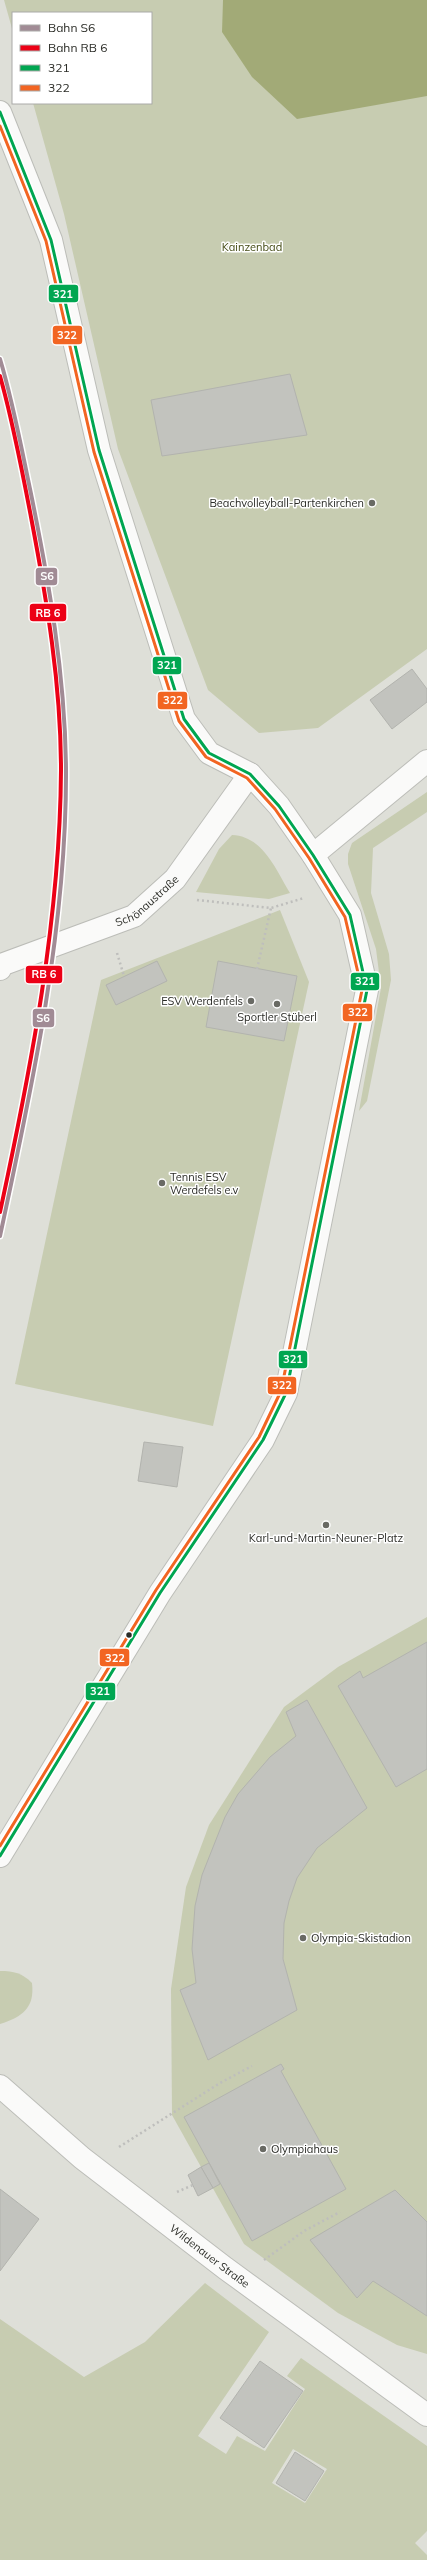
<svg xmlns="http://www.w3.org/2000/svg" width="427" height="2560" font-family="Mulish,sans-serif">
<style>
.green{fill:#c7ccb1;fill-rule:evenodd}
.water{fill:#a2aa77}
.building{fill:#c2c3be;stroke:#b2b3ae}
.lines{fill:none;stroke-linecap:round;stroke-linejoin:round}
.minor-casing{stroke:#bcbdb8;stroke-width:24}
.path{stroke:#bebebc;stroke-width:2.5;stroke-dasharray:2 3;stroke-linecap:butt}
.minor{stroke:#fafaf9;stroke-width:22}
.bus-1-casing{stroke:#fff;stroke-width:6}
.bus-2-casing{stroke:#fff;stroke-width:6}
.bus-1{stroke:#00a651;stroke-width:3}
.bus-2{stroke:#f26522;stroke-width:3}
.rail-1-casing{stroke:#fff;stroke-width:7}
.rail-2-casing{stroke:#fff;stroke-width:7}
.rail-1{stroke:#a18b95;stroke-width:4}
.rail-2{stroke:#ec0016;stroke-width:4}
.poi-dot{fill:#696a64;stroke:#fff;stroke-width:1.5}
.bus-dot{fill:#2a2b26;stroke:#fff;stroke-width:1.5}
.labels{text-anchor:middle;stroke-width:3;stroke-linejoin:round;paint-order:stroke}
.park-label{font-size:11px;fill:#434a14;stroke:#fff}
.poi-label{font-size:11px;fill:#2a2b26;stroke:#fff;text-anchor:start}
.street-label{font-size:11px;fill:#2a2b26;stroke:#fff}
.line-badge{stroke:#fff;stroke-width:1.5}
.badge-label{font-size:11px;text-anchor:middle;font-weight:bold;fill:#fff}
</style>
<rect width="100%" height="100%" fill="#dedfd8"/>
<!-- green -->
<g class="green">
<polygon points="4,0 427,0 427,649 318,728 259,733 208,690 118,449 64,214 33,103 151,103 151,13 13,13 13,32"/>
<polygon points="427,792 427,812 373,848 371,893 389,954 391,980 367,1101 359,1111 381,988 376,949 348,864 348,854 352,843"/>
<path d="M 232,835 C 263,836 276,870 290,893 L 269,899 L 196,892 L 219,849 Z"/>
<polygon points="280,910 309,982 213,1426 15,1384 101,980"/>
<polygon points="427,1617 427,2354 397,2345 338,2313 244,2244 172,2115 171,1989 186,1887 209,1825 284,1707 338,1667"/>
<path d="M 0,1971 C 14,1971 22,1973 32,1983 C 35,2008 22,2017 0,2024 Z"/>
<path d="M 205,2283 L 269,2332 L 198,2436 L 226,2454 L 237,2436 L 265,2451 L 305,2389 L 287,2376 L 301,2358 L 427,2446 L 427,2531 L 415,2543 L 427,2555 L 427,2560 L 0,2560 L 0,2319 L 84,2377 L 145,2342 ZM 293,2449 L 327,2469 L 305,2503 L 272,2483 Z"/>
</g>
<!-- water -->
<polygon class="water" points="223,0 427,0 427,96 297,119 252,77 222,32"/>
<!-- building -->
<g class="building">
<polygon points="290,374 307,435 162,456 151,400"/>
<polygon points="412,669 427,689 427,702 392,729 370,700"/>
<polygon points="157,961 167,981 116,1005 106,985"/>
<polygon points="218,961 297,976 284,1041 206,1027"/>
<polygon points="144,1442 183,1447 177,1487 138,1481"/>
<polygon points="427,1642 427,1769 396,1787 338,1686 360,1671 363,1678"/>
<polygon points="307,1700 367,1808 317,1848 297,1878 289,1901 284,1923 283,1959 297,2010 208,2060 180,1990 196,1983 192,1949 195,1906 202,1875 225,1817 238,1794 270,1757 296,1736 286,1712"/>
<polygon points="281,2064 284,2069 281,2071 346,2189 252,2241 184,2117"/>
<polygon points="209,2163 220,2184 213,2188 201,2167"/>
<polygon points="201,2167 213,2188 198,2196 188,2175"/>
<polygon points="0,2189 39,2219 0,2271"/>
<polygon points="395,2190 427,2222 427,2316 373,2281 357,2298 310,2240"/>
<polygon points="260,2361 303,2391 264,2448 220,2418"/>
<polygon points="295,2452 324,2471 305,2501 276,2483"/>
</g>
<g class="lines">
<defs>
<g id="minor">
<polyline points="0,112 51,240 99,450 184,719 209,753 250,774 279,806 313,855 350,915 367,990 286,1393 263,1440 160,1593 0,1856"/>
<polyline points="313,855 427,761"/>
<path id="s1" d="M 0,969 L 1,965 L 134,916 L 175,879 L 250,774"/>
<path id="s2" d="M 0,2086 L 82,2158 L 225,2268 L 427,2415"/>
</g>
</defs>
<!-- minor casing -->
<use href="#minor" class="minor-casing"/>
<!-- path -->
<g class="path">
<polyline points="197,900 271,908 304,898"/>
<polyline points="117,953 124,976"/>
<polyline points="257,969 271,908"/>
<polyline points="119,2147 220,2083 252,2066"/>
<polyline points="177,2192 193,2185"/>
<polyline points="264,2260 304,2231 340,2212"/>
</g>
<!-- minor -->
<use href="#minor" class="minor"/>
<defs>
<polyline id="bus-1" points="0,112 51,240 99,450 184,719 209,753 250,774 279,806 313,855 350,915 367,990 286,1393 263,1440 160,1593 0,1856"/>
<polyline id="bus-2" points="0,126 46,241 94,452 179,721 206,757 247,778 275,809 309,858 345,917 362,990 281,1391 259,1437 156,1590 0,1846"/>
</defs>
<!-- bus-1 casing -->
<use href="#bus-1" class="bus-1-casing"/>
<!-- bus-2 casing -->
<use href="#bus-2" class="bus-2-casing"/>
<!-- bus-1 -->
<use href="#bus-1" class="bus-1"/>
<!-- bus-2 -->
<use href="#bus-2" class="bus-2"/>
<defs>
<path id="rail-1" d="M 0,359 C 13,402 21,446 30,489 C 49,581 65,674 66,768 C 67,925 33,1083 0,1236"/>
<path id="rail-2" d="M 0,376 C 13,422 22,470 31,517 C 47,601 61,685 61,770 C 60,919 31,1068 0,1212"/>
</defs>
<!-- rail-1 casing -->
<use href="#rail-1" class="rail-1-casing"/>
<!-- rail-2 casing -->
<use href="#rail-2" class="rail-2-casing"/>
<!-- rail-1 -->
<use href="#rail-1" class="rail-1"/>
<!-- rail-2 -->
<use href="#rail-2" class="rail-2"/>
</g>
<!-- markers -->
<g class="poi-dot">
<circle cx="372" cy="503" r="4"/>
<circle cx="251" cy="1001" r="4"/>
<circle cx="277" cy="1004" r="4"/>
<circle cx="162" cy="1183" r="4"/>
<circle cx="326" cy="1525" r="4"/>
<circle cx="303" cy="1938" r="4"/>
<circle cx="263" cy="2149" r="4"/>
</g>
<circle class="bus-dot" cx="129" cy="1635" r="3.5"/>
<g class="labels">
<!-- park labels -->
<g class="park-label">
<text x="252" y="251">Kainzenbad</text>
</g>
<!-- poi labels -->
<g class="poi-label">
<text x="364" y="507" text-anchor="end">Beachvolleyball-Partenkirchen</text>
<text x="243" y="1005" text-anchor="end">ESV Werdenfels</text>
<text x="277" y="1021" text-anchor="middle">Sportler Stüberl</text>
<text x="170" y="1181">Tennis ESV<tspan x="170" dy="13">Werdefels e.v</tspan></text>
<text x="326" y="1542" text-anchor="middle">Karl-und-Martin-Neuner-Platz</text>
<text x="311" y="1942">Olympia-Skistadion</text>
<text x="271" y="2153">Olympiahaus</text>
</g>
<!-- street labels -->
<g class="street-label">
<text dy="4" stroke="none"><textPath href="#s1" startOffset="165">Schönaustraße</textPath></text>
<text dy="4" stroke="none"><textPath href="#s2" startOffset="270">Wildenauer Straße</textPath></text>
</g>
</g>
<g class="line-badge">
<rect x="48" y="284" width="31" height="19" rx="4" fill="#00a651"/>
<rect x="52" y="325" width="31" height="20" rx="4" fill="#f26522"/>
<rect x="35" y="567" width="23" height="19" rx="4" fill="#a18b95"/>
<rect x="29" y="603" width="38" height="19" rx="4" fill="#ec0016"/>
<rect x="152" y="656" width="30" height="19" rx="4" fill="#00a651"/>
<rect x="157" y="691" width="31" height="19" rx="4" fill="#f26522"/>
<rect x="25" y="965" width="38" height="19" rx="4" fill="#ec0016"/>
<rect x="350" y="972" width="30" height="19" rx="4" fill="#00a651"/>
<rect x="342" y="1003" width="31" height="19" rx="4" fill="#f26522"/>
<rect x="32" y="1008" width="23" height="20" rx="4" fill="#a18b95"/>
<rect x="278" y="1350" width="30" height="19" rx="4" fill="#00a651"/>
<rect x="267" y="1376" width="30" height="19" rx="4" fill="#f26522"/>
<rect x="99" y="1648" width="31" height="19" rx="4" fill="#f26522"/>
<rect x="85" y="1682" width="31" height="19" rx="4" fill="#00a651"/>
</g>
<g class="badge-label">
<text x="63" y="298">321</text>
<text x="67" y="339">322</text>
<text x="47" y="580">S6</text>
<text x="48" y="617">RB 6</text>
<text x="167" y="669">321</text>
<text x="173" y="704">322</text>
<text x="44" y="978">RB 6</text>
<text x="365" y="985">321</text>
<text x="358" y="1016">322</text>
<text x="43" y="1022">S6</text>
<text x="293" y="1363">321</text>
<text x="282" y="1389">322</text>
<text x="115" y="1662">322</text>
<text x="100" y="1695">321</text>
</g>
<!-- legend -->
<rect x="12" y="12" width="140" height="92" fill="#ffffff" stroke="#aaaaa8"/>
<rect x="20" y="25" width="20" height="6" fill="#a18b95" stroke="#aaaaa8"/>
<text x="48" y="32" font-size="12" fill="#2a2b26">Bahn S6</text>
<rect x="20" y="45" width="20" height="6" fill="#ec0016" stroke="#aaaaa8"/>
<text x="48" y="52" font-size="12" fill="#2a2b26">Bahn RB 6</text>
<rect x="20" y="65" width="20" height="6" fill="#00a651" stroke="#aaaaa8"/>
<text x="48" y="72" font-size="12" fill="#2a2b26">321</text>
<rect x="20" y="85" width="20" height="6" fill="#f26522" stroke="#aaaaa8"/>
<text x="48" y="92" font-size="12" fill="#2a2b26">322</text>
</svg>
